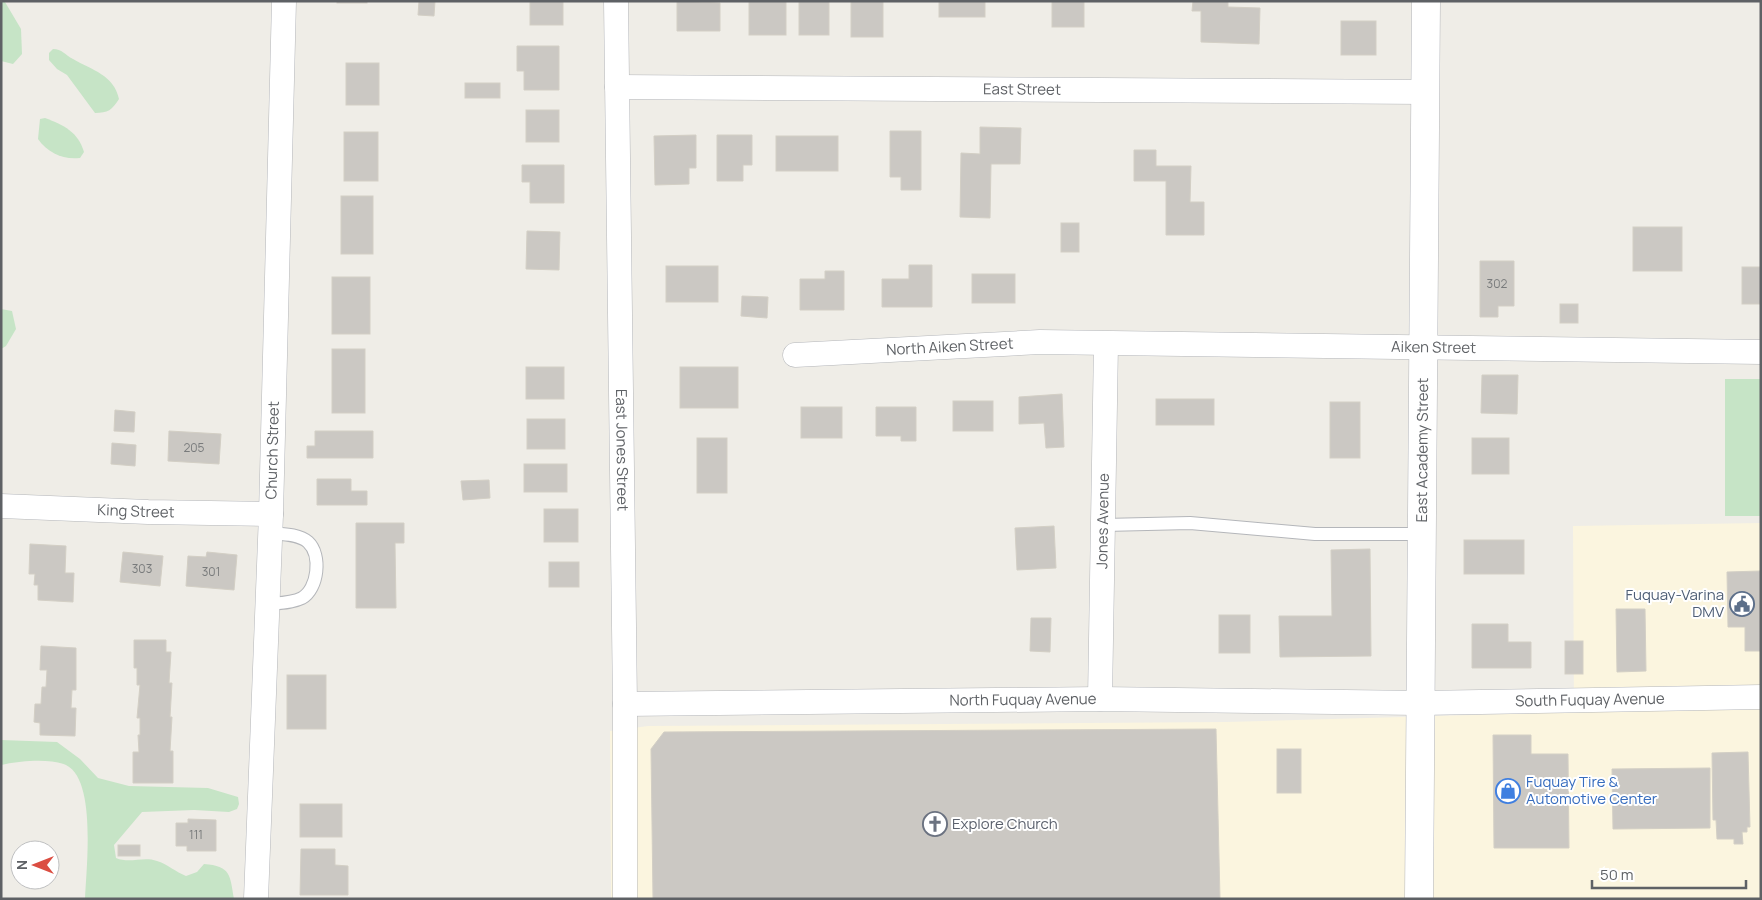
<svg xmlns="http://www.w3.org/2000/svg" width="1762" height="900" font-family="Manrope,sans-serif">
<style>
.commercial{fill:#fbf5df}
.green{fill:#c6e4c6}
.building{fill:#cbc8c3;stroke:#d3cfc5}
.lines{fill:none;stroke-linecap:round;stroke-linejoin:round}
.lane-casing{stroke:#b4b6ba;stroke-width:14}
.street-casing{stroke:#b4b6ba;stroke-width:25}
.secondary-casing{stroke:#b3b5ba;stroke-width:29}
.lane{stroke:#fff;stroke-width:12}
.street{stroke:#fff;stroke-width:24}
.secondary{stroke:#fff;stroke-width:28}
.labels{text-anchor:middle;stroke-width:4;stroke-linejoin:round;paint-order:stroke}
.number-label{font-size:12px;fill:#797b7c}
.street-label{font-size:15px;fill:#5e6165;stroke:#fff}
.service-label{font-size:15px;fill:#4e5e75;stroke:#fff;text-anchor:end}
.shop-label{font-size:15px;fill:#366cbe;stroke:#fff;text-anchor:start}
.worship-label{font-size:15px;fill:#5b616d;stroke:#fff;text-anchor:start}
</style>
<rect width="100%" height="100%" fill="#efede7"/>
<!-- commercial -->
<polygon class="commercial" points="1761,523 1761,899 611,899 610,731 648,726 1226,722 1574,712 1573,526"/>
<!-- green -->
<g class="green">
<polygon points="1,1 5,2 21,29 22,54 13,64 1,61"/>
<path d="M 53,49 C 62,49 65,55 73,59 C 92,70 114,75 119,99 C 112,110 108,113 95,113 L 67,75 L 57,69 L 49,60 L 49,53 Z"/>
<path d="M 45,118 C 64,125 78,132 84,152 L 80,158 C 63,160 48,153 38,139 L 40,119 Z"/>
<polygon points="1,309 12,311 16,329 6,346 1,349"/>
<rect x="1725" y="379" width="36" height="137"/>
<path d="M 1,740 L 57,742 L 80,759 L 98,778 L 129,786 L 208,788 L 238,797 L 239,804 L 237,809 L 229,812 L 194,810 L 142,812 L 114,845 L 116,858 C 130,864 143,856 157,861 C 167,864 176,872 186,876 L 197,872 L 204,864 C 231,866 230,875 234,899 L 85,899 C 86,870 97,780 66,765 C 50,758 18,761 1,765 Z"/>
</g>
<!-- building -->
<g class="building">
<rect x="337" y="1" width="30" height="2"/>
<polygon points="419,1 435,1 434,16 418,15"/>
<rect x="530" y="1" width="33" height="24"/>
<polygon points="677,1 720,3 720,31 677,31"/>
<rect x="749" y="1" width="37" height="34"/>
<rect x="799" y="1" width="30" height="34"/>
<rect x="851" y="1" width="32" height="36"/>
<rect x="939" y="1" width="46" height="16"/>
<rect x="1052" y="1" width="32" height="26"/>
<polygon points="1193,1 1228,1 1228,7 1260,8 1259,44 1201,42 1201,11 1192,11"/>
<rect x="1341" y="21" width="35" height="34"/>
<polygon points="517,46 559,46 559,90 524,90 524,71 517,71"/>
<rect x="346" y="63" width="33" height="42"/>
<rect x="465" y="83" width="35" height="15"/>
<rect x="526" y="110" width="33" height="32"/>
<polygon points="980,127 1021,128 1020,164 991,164 990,218 960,217 961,153 980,154"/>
<polygon points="890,131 921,131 921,190 901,190 901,177 890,177"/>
<rect x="344" y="132" width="34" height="49"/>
<polygon points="696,135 696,168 689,168 689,184 655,185 654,136"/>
<polygon points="717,135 752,135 752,165 743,165 743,181 717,181"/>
<rect x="776" y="136" width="62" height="35"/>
<polygon points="1134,150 1156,150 1156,166 1191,166 1190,202 1204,202 1204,235 1166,235 1166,181 1134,181"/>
<polygon points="522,165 564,165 564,203 530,203 530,182 522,182"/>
<rect x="341" y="196" width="32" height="58"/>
<rect x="1061" y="223" width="18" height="29"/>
<rect x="1633" y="227" width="49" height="44"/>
<polygon points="527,231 560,232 559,270 526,269"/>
<polygon points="1480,261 1514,261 1514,306 1498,306 1498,317 1480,317"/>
<polygon points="909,265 932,265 932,307 882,307 882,279 909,279"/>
<rect x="666" y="266" width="52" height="36"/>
<rect x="1742" y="267" width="19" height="37"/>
<polygon points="825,271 844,271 844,310 800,310 800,279 825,279"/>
<rect x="972" y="274" width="43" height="29"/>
<rect x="332" y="277" width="38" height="57"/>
<polygon points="742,296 768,297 767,318 741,316"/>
<rect x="1560" y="304" width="18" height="19"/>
<rect x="332" y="349" width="33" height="64"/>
<rect x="526" y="367" width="38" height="32"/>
<rect x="680" y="367" width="58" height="41"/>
<polygon points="1482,375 1518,375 1517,414 1481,413"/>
<polygon points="1062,394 1064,447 1046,448 1044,423 1019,424 1019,397"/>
<rect x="1156" y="399" width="58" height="26"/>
<rect x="953" y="401" width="40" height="30"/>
<rect x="1330" y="402" width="30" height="56"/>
<rect x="801" y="407" width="41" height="31"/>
<polygon points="876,407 916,407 916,441 901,441 901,436 876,436"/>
<polygon points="115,410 135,412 134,432 114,431"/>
<rect x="527" y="419" width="38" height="30"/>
<polygon points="169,431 221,434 219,464 168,461"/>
<polygon points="315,431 373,431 373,458 307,458 307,446 315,446"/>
<rect x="697" y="438" width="30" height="55"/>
<rect x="1472" y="438" width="37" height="36"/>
<polygon points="112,443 136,445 135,466 111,464"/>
<rect x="524" y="464" width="43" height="28"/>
<polygon points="317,479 351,479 351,491 367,491 367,505 317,505"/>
<polygon points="489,480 490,498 463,500 461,481"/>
<rect x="544" y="509" width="34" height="33"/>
<polygon points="356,523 404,523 404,543 395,543 396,608 356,608"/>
<polygon points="1054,526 1056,568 1017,570 1015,528"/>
<rect x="1464" y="540" width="60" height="34"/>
<polygon points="30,544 66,546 65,573 74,573 73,602 38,600 38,585 34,585 35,574 29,574"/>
<polygon points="1370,549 1371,656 1280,657 1279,616 1332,616 1331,550"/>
<polygon points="123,552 163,556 160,586 120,582"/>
<polygon points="207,552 237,555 234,590 186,586 188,556 206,557"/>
<rect x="549" y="562" width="30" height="25"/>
<polygon points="1761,571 1761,651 1745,651 1745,627 1728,627 1727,572"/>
<polygon points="1616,609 1645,609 1646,671 1617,672"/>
<rect x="1219" y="615" width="31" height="38"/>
<polygon points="1031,618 1051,618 1050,652 1030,651"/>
<polygon points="1472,624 1508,624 1508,642 1531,642 1531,668 1472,668"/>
<polygon points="134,640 166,640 166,652 171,652 169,683 172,683 170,717 172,717 170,751 173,751 173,783 133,783 133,752 139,752 138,735 140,735 140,718 137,718 140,685 137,685 137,668 134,668"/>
<rect x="1565" y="641" width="18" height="33"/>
<polygon points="41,646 76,648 76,690 72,690 71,708 76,708 75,736 40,735 40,723 34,722 35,704 41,704 42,687 46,687 47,670 40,670"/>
<rect x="287" y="675" width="39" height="54"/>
<polygon points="1216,729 1220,899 653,899 651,749 664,732"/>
<polygon points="1493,735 1531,735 1531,754 1568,754 1569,848 1494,848"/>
<rect x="1277" y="749" width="24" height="44"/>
<polygon points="1748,752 1750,827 1747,827 1747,832 1742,832 1743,844 1734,844 1734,839 1717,839 1716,820 1713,820 1712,753"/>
<polygon points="1710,768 1710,828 1613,829 1612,769"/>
<rect x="300" y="804" width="42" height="33"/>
<polygon points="188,819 216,820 216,851 187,851 187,846 176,846 176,823 188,823"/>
<rect x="118" y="845" width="22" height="11"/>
<polygon points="301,849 335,849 335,865 348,866 348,895 300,895"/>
</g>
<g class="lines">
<defs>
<g id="lane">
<polyline points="1104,525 1190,523 1315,534 1422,534"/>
<path d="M 268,604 C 280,603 292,603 302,598 C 318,589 322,555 308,542 C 299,534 282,534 271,533"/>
</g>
<g id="street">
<path id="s1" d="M 616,1 L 625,704 L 625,899"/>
<path id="s2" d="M 617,87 L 1426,92"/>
<path id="s3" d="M 795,355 L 1040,342 L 1761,352"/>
<path id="s4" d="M 1,506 L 148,512 L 271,514"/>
<path id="s5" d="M 1100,699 L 1106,344"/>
<path id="s6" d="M 625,704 L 1100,699 L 1420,703 L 1761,697"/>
<path id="s7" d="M 256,899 L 271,514 L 284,1"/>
</g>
<g id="secondary">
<path id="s8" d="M 1419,899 L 1426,1"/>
</g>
</defs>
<!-- lane casing -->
<use href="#lane" class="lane-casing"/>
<!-- street casing -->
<use href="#street" class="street-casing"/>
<!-- secondary casing -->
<use href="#secondary" class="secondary-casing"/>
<!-- lane -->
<use href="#lane" class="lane"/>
<!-- street -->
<use href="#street" class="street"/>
<!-- secondary -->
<use href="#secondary" class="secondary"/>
</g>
<!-- icons -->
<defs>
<symbol id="civic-ring" viewBox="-11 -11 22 22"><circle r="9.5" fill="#fff" stroke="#5c6f8a" stroke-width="1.5"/><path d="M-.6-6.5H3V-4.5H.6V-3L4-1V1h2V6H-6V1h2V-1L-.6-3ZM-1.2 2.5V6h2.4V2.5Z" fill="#5c6f8a"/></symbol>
<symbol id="shop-ring" viewBox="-11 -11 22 22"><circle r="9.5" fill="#fff" stroke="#3f7fe0" stroke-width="1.5"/><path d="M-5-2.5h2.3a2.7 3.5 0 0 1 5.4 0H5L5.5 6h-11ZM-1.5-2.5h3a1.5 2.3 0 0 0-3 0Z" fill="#3f7fe0"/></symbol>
<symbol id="church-ring" viewBox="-11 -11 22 22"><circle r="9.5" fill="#fff" stroke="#6b7280" stroke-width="1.5"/><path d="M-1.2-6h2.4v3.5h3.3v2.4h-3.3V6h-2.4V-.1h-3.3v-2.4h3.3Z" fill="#6b7280"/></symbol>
</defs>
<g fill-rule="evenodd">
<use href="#civic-ring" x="1728" y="590" width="28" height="28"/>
<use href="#shop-ring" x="1494" y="777" width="28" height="28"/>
<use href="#church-ring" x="921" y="810" width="28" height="28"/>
</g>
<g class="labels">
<!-- number labels -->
<g class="number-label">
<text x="1497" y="288">302</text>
<text x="194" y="452">205</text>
<text x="142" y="573">303</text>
<text x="211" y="576">301</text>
<text x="196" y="839">111</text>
</g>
<!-- street labels -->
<g class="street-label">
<text dy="5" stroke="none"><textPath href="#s2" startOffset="405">East Street</textPath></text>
<text dy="5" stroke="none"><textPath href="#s3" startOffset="155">North Aiken Street</textPath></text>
<text dy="5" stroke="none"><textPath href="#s3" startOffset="639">Aiken Street</textPath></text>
<text dy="5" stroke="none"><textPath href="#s7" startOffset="449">Church Street</textPath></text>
<text dy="5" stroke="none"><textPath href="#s1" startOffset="449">East Jones Street</textPath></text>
<text dy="5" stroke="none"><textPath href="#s8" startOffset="449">East Academy Street</textPath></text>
<text dy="5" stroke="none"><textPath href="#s4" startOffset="135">King Street</textPath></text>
<text dy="5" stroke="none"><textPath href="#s5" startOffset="178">Jones Avenue</textPath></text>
<text dy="5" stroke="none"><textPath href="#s6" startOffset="398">North Fuquay Avenue</textPath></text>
<text dy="5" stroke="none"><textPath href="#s6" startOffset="965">South Fuquay Avenue</textPath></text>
</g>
<!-- service labels -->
<g class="service-label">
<text x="1724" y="600">Fuquay-Varina<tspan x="1724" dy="17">DMV</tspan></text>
</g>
<!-- shop labels -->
<g class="shop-label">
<text x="1526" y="787">Fuquay Tire &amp;<tspan x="1526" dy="17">Automotive Center</tspan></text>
</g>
<!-- worship labels -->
<g class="worship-label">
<text x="952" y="829">Explore Church</text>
</g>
</g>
<!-- border -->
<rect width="1762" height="900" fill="none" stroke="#5e6165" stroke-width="5"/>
<!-- north arrow -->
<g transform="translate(35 865) rotate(270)"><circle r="24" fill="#ffffff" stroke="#bfc0c1"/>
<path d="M0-4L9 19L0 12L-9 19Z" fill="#db4d41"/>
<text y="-8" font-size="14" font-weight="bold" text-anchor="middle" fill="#5e6165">N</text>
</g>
<!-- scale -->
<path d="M1592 880v8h154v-8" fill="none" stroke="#5e6165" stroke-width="2.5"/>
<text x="1600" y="880" font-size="15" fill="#5e6165" stroke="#ffffff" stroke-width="4" paint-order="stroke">50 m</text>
</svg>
